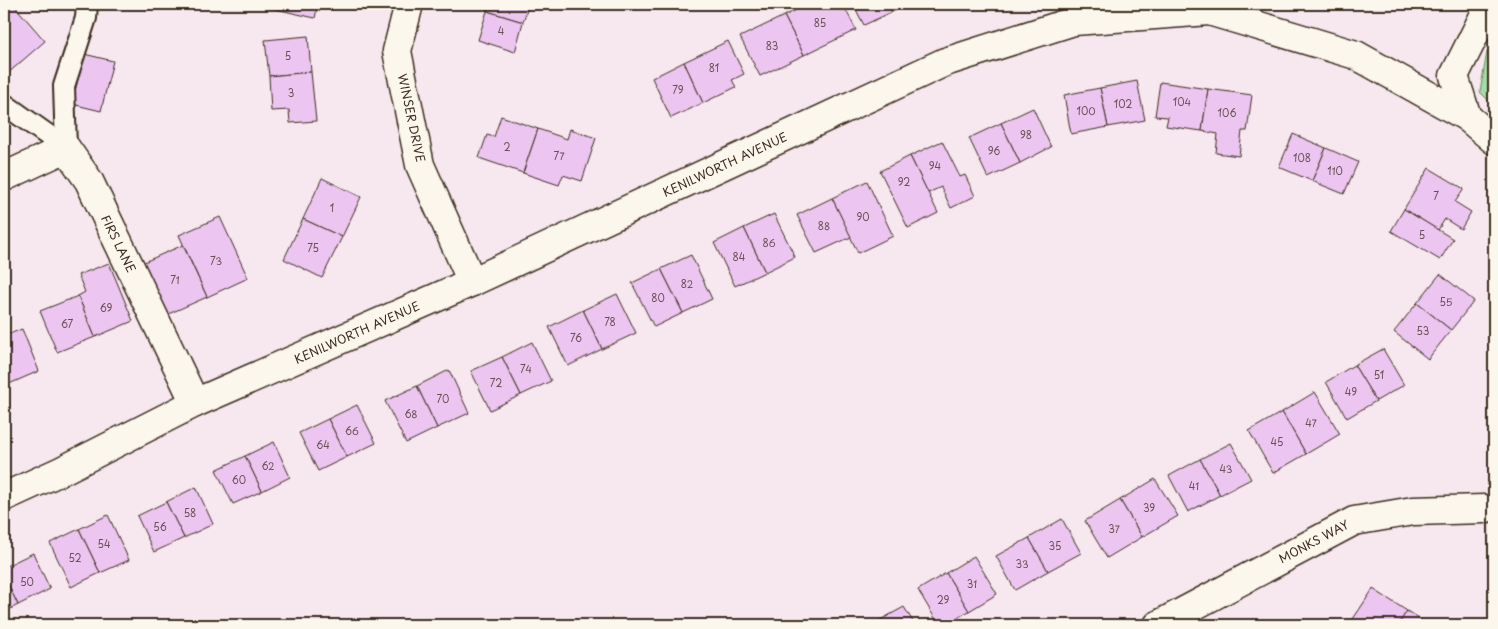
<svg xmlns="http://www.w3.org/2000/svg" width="1498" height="629" font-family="'Playpen Sans',sans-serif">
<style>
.green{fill:#a1dda4;stroke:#6e8461}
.building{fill:#ecc6f1;stroke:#3b2a1e}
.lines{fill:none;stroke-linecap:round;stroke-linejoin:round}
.lane-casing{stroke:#3b2a1e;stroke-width:24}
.street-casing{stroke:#3b2a1e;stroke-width:31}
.lane{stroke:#fbf7ec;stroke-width:20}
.street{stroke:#fbf7ec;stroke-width:28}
.labels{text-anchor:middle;stroke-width:4;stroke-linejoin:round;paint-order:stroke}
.number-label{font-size:10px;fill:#675153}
.street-label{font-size:12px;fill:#3b2a1e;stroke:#fbf7ec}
</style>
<rect width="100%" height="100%" fill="#f6e8ee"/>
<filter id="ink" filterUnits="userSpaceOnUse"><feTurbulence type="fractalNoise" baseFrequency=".02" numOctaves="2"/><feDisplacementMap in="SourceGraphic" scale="10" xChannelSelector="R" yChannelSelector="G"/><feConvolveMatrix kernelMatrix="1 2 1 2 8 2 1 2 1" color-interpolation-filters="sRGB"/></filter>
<g filter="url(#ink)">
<!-- green -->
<polygon class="green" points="1494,51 1494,106 1480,92 1487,52"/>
<!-- building -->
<g class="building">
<polygon points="4,4 13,4 45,41 7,74 4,70"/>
<polygon points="271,4 318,4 315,18 271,8"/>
<polygon points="489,4 529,4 523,22 487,11"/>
<polygon points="808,4 843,4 856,30 804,55 784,16"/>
<polygon points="853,4 888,4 892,12 864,25"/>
<polygon points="888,4 909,4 892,12"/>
<polygon points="487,11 523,22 515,52 478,40"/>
<polygon points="784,16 804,55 760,76 740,37"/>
<polygon points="308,36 311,72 269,76 265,40"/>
<polygon points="728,41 744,74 732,80 736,87 703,103 684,62"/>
<polygon points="84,54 113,61 101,111 72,104"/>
<polygon points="684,62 703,103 671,118 652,78"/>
<polygon points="311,72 316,121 290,123 289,110 271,111 269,76"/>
<polygon points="1137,81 1145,120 1108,127 1100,88"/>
<polygon points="1160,82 1208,89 1202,131 1166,126 1168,117 1155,116"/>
<polygon points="1100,88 1108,127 1071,134 1064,95"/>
<polygon points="1208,89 1252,95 1247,131 1242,131 1239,156 1216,153 1218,134 1202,131"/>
<polygon points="1033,108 1051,147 1020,163 1001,123"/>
<polygon points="501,116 538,129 523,173 479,158 487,135 494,137"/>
<polygon points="1001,123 1020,163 988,178 969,138"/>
<polygon points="538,129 567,139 570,129 596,138 582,181 563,175 559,185 523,173"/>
<polygon points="1293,134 1326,148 1312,181 1279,167"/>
<polygon points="942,141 960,177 965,175 975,196 951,208 941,187 928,193 910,156"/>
<polygon points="1326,148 1358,162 1344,194 1312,181"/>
<polygon points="910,156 938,213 908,228 880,171"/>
<polygon points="1429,168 1464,189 1455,202 1471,212 1461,229 1445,219 1438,230 1404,209"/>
<polygon points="322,178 361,197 342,237 303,219"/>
<polygon points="867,181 893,236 858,253 832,198"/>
<polygon points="832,198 851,237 816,253 797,215"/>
<polygon points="1404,209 1453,239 1440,260 1391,231"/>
<polygon points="774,214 795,257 765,272 744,228"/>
<polygon points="220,217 248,278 207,297 179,235"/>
<polygon points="303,219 342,237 322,278 284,259"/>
<polygon points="744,228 765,272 735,286 714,243"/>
<polygon points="183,245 207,297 166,315 142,263"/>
<polygon points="691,255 712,299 683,313 661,269"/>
<polygon points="109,263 133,321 95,337 78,296 85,292 78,275"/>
<polygon points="661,269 683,313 654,327 632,283"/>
<polygon points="1440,274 1474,301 1451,330 1417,303"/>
<polygon points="617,294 636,333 602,349 583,310"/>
<polygon points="78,296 95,337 57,352 40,311"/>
<polygon points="1417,303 1451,330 1428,359 1394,332"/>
<polygon points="583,310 602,349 568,366 549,327"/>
<polygon points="22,329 39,371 9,384 4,372 4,336"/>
<polygon points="532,342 551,381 521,395 502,357"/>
<polygon points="1383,349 1404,385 1376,401 1354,365"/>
<polygon points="502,357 521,395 490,410 471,371"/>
<polygon points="1354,365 1376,401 1347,418 1326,382"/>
<polygon points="449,370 469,413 437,428 417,386"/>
<polygon points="417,386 437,428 406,443 385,401"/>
<polygon points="1315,392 1340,434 1306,454 1282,412"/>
<polygon points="357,405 376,443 347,457 328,419"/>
<polygon points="1282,412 1306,454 1273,473 1249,431"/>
<polygon points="328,419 347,457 318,471 299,433"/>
<polygon points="274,442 290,477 262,491 245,456"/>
<polygon points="1231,443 1251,479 1220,495 1200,459"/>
<polygon points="245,456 262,491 233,504 216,470"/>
<polygon points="1200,459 1220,495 1188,512 1169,476"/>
<polygon points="1155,479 1178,516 1142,537 1120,500"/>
<polygon points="196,487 213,524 184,538 166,502"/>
<polygon points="1120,500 1142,537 1107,558 1085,521"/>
<polygon points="166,502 184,538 154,552 137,516"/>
<polygon points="108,515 129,560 100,573 79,529"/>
<polygon points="1062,519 1081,553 1048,571 1029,538"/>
<polygon points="79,529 100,573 71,587 50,543"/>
<polygon points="1029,538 1048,571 1015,590 996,556"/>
<polygon points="33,553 50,589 18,605 4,576 4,567"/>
<polygon points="974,556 997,594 969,611 946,573"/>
<polygon points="946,573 969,611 945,625 939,625 918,590"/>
<polygon points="4,576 18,605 4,612"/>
<polygon points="1373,589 1407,611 1398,625 1349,625"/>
<polygon points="904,607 915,625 873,625 873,624"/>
<polygon points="1407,611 1428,625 1398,625"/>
</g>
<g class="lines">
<defs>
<g id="lane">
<polyline points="4,104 66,148"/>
<polyline points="66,148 64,86 86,18 87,4"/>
</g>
<g id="street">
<polyline points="409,4 397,51 420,165 472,282"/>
<polyline points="1490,4 1454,76 1467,117 1494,140"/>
<polyline points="4,177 66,148 89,181 195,403"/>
<polyline points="4,497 61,471 195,403 472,282 945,62 1074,21 1209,11 1356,55 1467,117"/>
<polyline points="1158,625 1354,521 1413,511 1484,509"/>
</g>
</defs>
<!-- lane casing -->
<use href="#lane" class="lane-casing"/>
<!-- street casing -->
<use href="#street" class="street-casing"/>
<!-- lane -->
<use href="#lane" class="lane"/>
<!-- street -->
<use href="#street" class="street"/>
</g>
</g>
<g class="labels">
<!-- number labels -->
<g class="number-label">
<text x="820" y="27">85</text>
<text x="501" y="35">4</text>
<text x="772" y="50">83</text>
<text x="288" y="60">5</text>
<text x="714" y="72">81</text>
<text x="678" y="94">79</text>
<text x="291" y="97">3</text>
<text x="1182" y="106">104</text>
<text x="1123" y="108">102</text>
<text x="1086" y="115">100</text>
<text x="1227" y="117">106</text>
<text x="1026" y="139">98</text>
<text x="507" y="151">2</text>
<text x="994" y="155">96</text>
<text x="559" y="160">77</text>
<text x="1302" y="162">108</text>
<text x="935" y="170">94</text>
<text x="1335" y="175">110</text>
<text x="904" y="186">92</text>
<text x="1436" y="200">7</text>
<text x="332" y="212">1</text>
<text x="863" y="221">90</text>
<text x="824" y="230">88</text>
<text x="1422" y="239">5</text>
<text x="769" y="247">86</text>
<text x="313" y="252">75</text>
<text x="739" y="261">84</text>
<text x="216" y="265">73</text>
<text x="175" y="284">71</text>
<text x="687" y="288">82</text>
<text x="658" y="302">80</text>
<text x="1446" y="306">55</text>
<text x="106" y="312">69</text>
<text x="610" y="326">78</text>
<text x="67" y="328">67</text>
<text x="1423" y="335">53</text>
<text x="576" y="342">76</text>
<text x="526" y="373">74</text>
<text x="1379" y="379">51</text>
<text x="496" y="387">72</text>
<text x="1351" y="396">49</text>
<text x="443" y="403">70</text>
<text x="411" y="418">68</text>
<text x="1311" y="427">47</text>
<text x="352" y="435">66</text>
<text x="1277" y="446">45</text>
<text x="323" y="449">64</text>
<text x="268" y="470">62</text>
<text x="1226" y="473">43</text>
<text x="239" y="484">60</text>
<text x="1194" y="490">41</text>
<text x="1149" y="512">39</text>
<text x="190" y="517">58</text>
<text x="160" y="531">56</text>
<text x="1114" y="533">37</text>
<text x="104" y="548">54</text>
<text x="1055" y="550">35</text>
<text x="75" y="562">52</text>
<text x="1022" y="568">33</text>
<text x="27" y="586">50</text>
<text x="972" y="588">31</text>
<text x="943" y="604">29</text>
</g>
<!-- street labels -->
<g class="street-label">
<text transform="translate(411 118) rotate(78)" y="4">WINSER DRIVE</text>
<text transform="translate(725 165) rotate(-25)" y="4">KENILWORTH AVENUE</text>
<text transform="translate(118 244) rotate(64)" y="4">FIRS LANE</text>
<text transform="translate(357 333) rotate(-24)" y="4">KENILWORTH AVENUE</text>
<text transform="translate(1314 542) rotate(-28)" y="4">MONKS WAY</text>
</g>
</g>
<!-- margin -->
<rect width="1498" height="629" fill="none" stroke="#fbf7ec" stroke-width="20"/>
<rect x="10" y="10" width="1478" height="609" fill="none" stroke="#3b2a1e" stroke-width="2" filter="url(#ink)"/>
</svg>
